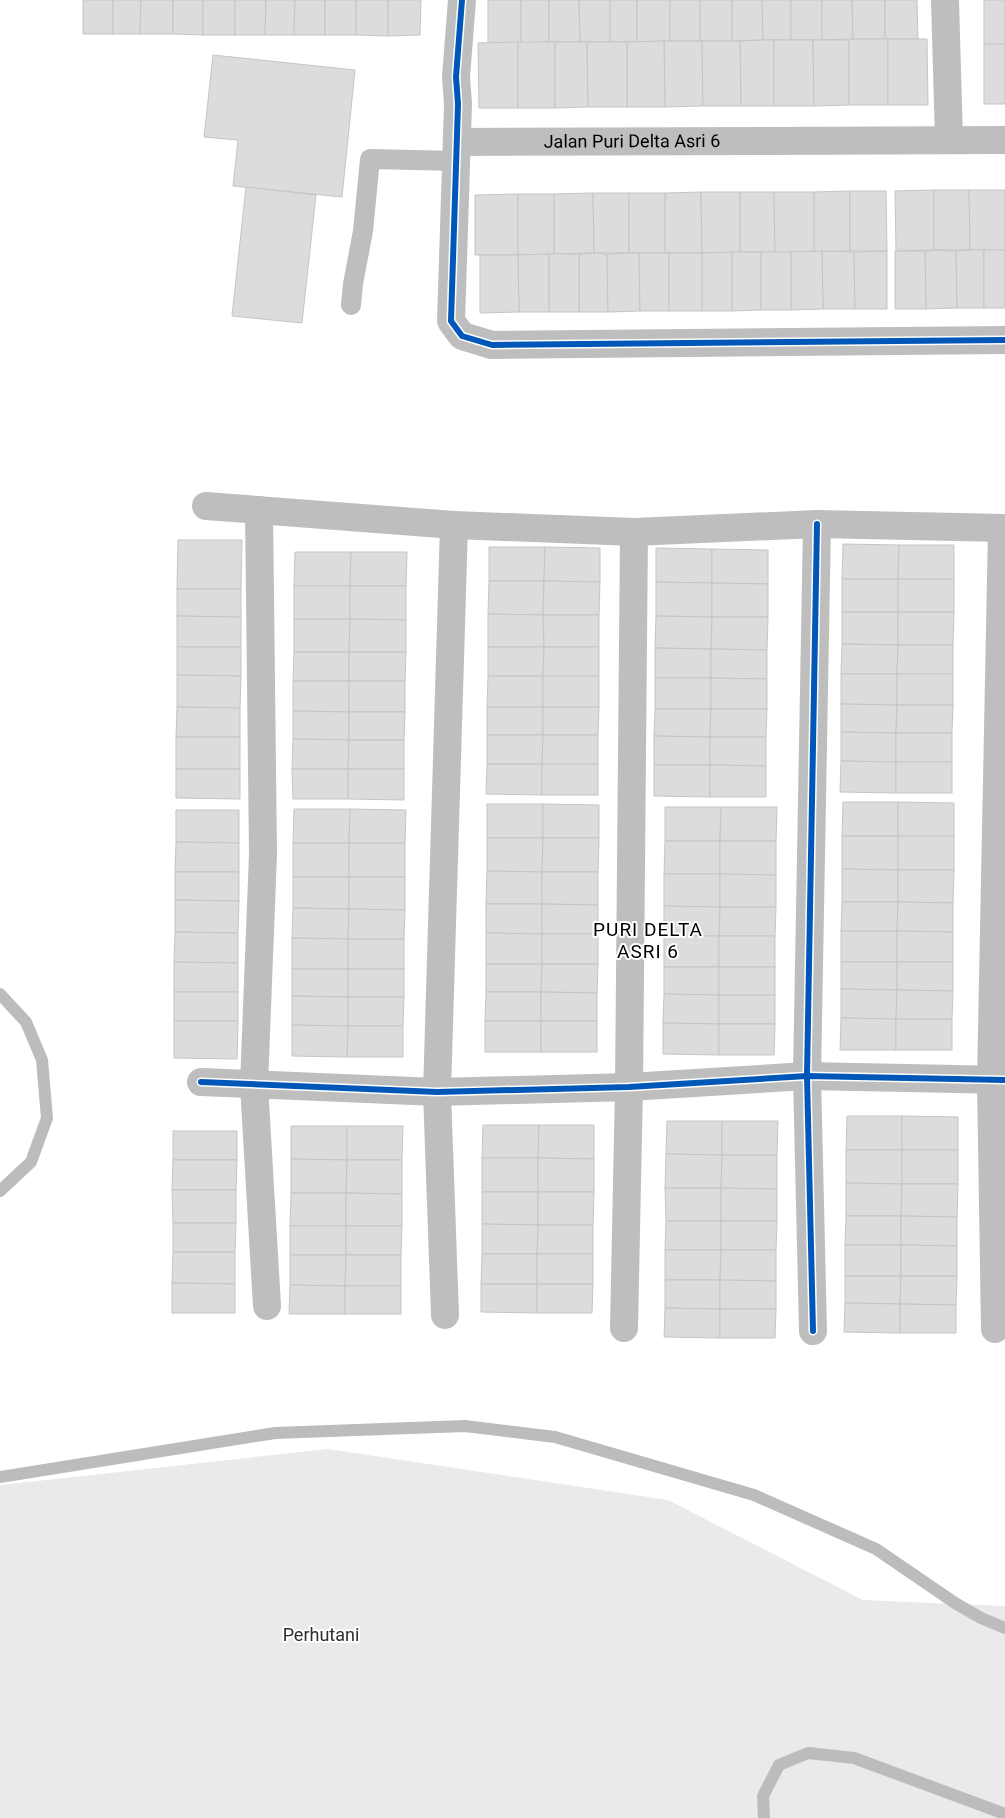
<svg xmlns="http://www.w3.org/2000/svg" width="1005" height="1818" font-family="Roboto,sans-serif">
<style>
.green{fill:#eaeaea}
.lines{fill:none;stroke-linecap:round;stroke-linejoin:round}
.stream{stroke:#bcbcbc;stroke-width:12}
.building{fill:#dcdcdc;stroke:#c5c5c5}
.lane{stroke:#bebebe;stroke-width:20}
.street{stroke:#bebebe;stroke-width:28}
.cycleway-casing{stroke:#fff;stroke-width:9}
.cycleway{stroke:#0057b8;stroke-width:6}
.labels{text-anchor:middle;stroke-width:4;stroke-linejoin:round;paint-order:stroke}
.street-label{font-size:18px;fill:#000;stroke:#fff}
.park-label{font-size:18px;fill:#2f2f2f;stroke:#fff}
.neighbourhood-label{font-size:19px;letter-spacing:1px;fill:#000;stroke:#fff}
</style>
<rect width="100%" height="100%" fill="#fff"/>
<!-- green -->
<polygon class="green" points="328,1449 668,1500 863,1600 1005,1606 1005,1818 0,1818 0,1485"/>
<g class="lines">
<!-- stream -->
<g class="stream">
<polyline points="0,994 26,1022 42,1060 47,1118 31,1162 0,1191"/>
<polyline points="0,1477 275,1433 465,1426 555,1437 754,1495 876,1549 955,1603 981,1618 1005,1628"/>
<polyline points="764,1818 763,1796 779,1765 808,1753 854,1758 1005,1814"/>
</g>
</g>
<!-- building -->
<g class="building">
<rect x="83" y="0" width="30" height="34"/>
<polygon points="113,0 141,0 140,34 113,34"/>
<polygon points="141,0 173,0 173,34 140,34"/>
<polygon points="173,0 203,0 203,35 173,34"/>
<rect x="203" y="0" width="32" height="35"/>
<polygon points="235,0 266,0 265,35 235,35"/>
<polygon points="266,0 295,0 294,35 265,35"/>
<polygon points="295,0 325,0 325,35 294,35"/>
<rect x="325" y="0" width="31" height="35"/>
<polygon points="356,0 388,0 388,36 356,35"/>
<polygon points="388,0 421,0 420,35 388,36"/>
<rect x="488" y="0" width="33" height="43"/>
<polygon points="521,0 549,0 549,42 521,43"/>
<polygon points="549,0 579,0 580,42 549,42"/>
<polygon points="579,0 610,0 610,42 580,42"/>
<rect x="610" y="0" width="27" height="42"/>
<polygon points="637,0 670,0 670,41 637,42"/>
<rect x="670" y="0" width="30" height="41"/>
<rect x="700" y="0" width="32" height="41"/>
<polygon points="732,0 762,0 763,40 732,41"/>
<polygon points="762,0 791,0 791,40 763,40"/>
<rect x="791" y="0" width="31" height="40"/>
<polygon points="822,0 852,0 853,39 822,40"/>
<polygon points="852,0 885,0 885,39 853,39"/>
<polygon points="885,0 917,0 918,39 885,39"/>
<rect x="984" y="0" width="21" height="44"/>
<polygon points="853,39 888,39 888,105 849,105 849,40"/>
<polygon points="888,39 927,39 928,105 888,105"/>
<polygon points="763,40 774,40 774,106 741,106 740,41"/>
<polygon points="774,40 813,40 814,106 774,106"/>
<polygon points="813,40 849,40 849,105 814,106"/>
<polygon points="664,41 702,41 703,106 665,107"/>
<polygon points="664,41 665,107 627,107 627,42"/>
<polygon points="702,41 740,41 741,106 703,106"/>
<polygon points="518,42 518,108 479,108 478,43"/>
<rect x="518" y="42" width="37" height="66"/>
<polygon points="555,42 587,42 588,107 555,108"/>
<polygon points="587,42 627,42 627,107 588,107"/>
<rect x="984" y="44" width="21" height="60"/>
<polygon points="213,55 355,70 342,197 233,186 238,140 204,137"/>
<polygon points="246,187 316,195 302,323 232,316"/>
<polygon points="934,190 934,250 896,251 895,191"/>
<polygon points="934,190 969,190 970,250 934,250"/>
<polygon points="969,190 1005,190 1005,250 970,250"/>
<polygon points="850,191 850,251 814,252 814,192"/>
<polygon points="850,191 886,191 887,251 850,251"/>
<polygon points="701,192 702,253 665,253 665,193"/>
<polygon points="701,192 740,192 740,252 702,253"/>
<polygon points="740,192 774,192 775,252 740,252"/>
<polygon points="774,192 814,192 814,252 775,252"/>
<polygon points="593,193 594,253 554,254 554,194"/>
<polygon points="593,193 629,193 629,253 594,253"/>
<rect x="629" y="193" width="36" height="60"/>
<polygon points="518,194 518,255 475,255 475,195"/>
<polygon points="518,194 554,194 554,254 518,255"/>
<polygon points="934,250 956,251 957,308 926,309 925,251"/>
<polygon points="970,250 984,250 984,308 957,308 956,251"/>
<rect x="984" y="250" width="21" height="58"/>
<polygon points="822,251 854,252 855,309 823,309"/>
<polygon points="822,251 823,309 791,310 791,252"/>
<polygon points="887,251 887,309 855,309 854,252"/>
<polygon points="895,251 925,251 926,309 895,309"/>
<polygon points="732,252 761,252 761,310 732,311"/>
<polygon points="732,252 732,311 702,311 702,253"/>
<rect x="761" y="252" width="30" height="58"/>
<polygon points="594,253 607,254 608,312 579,312 579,254"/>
<polygon points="629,253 639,253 640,311 608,312 607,254"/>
<polygon points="639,253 669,253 669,311 640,311"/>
<rect x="669" y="253" width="33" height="58"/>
<rect x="549" y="254" width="30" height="58"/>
<polygon points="549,254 549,312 519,312 518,255"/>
<polygon points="480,255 518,255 519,312 480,313"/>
<polygon points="178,540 242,540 241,589 177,589"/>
<polygon points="843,544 899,545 898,579 842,579"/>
<polygon points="899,545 954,545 954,579 898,579"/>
<polygon points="489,547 545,547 544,581 489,581"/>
<polygon points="545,547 600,548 600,582 544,581"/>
<polygon points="656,548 712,549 712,583 656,582"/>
<polygon points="712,549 768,550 768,584 712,583"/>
<polygon points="295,552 351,552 350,586 294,586"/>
<polygon points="351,552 407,552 406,586 350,586"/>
<rect x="842" y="579" width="56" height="33"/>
<rect x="898" y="579" width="56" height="33"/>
<polygon points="489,581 544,581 543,615 488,614"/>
<polygon points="544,581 600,582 599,615 543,615"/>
<polygon points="656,582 712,583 712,617 656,616"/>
<polygon points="712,583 768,584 768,617 712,617"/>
<rect x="294" y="586" width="56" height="33"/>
<polygon points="350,586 406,586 406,620 350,619"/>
<polygon points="177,589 241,589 241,617 177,616"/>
<polygon points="842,612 898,612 898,645 842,644"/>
<polygon points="898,612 954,612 953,645 898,645"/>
<polygon points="488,614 543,615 544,647 488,647"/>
<polygon points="543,615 599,615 599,647 544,647"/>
<polygon points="177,616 241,617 241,647 177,647"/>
<polygon points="656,616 712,617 711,649 655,648"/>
<polygon points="712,617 768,617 767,650 711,649"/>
<polygon points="294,619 350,619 349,652 294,652"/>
<polygon points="350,619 406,620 406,652 349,652"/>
<polygon points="842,644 898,645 897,674 841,674"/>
<polygon points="898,645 953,645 953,674 897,674"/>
<polygon points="177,647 241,647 241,676 177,675"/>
<polygon points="488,647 544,647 543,676 488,676"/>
<polygon points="544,647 599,647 599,676 543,676"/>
<polygon points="655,648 711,649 711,678 655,678"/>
<polygon points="711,649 767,650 767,679 711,678"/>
<polygon points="294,652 349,652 349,681 293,681"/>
<polygon points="349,652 406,652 405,681 349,681"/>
<polygon points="841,674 897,674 897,705 841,704"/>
<rect x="897" y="674" width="56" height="31"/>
<polygon points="177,675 241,676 240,708 177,707"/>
<polygon points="488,676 543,676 543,707 487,707"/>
<rect x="543" y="676" width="56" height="31"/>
<rect x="655" y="678" width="56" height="31"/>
<polygon points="711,678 767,679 767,709 711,709"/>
<polygon points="293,681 349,681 349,712 293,711"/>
<rect x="349" y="681" width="56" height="31"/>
<polygon points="841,704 897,705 896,733 841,732"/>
<polygon points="897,705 953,705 952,733 896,733"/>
<polygon points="177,707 240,708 240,737 176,737"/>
<rect x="487" y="707" width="56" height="28"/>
<polygon points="543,707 599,707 598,735 543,735"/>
<polygon points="655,709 711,709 710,737 654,736"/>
<polygon points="711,709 767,709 766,737 710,737"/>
<polygon points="293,711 349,712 349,740 293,739"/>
<polygon points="349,712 405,712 404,740 349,740"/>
<polygon points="841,732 896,733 896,762 841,761"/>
<rect x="896" y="733" width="56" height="29"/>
<polygon points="487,735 543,735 542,764 487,764"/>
<polygon points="543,735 598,735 598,764 542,764"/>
<polygon points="654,736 710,737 710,765 654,765"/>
<rect x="176" y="737" width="64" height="32"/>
<polygon points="710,737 766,737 766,766 710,765"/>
<polygon points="293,739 349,740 348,769 292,769"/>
<polygon points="349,740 404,740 404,769 348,769"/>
<polygon points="841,761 896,762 896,793 840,792"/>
<rect x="896" y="762" width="56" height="31"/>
<polygon points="487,764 542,764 542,795 486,794"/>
<rect x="542" y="764" width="56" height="31"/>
<polygon points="654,765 710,765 710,797 654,796"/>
<polygon points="710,765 766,766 766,797 710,797"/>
<polygon points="176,769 240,769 240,799 176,798"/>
<polygon points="292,769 348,769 348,799 293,799"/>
<polygon points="348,769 404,769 404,800 348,799"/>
<polygon points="843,802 898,802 898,836 842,836"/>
<polygon points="898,802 954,803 954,836 898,836"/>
<rect x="487" y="804" width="56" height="34"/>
<polygon points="543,804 599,805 599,838 543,838"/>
<polygon points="665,807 721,807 720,841 665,841"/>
<polygon points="721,807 777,807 776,841 720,841"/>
<polygon points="294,809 350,809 349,843 293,843"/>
<polygon points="350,809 406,810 405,843 349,843"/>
<polygon points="176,810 239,810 239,843 176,842"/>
<polygon points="842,836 898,836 898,870 842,869"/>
<rect x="898" y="836" width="56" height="34"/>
<polygon points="487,838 543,838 542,872 487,871"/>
<polygon points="543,838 599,838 598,872 542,872"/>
<polygon points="665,841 720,841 720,874 664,874"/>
<polygon points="720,841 776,841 776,875 720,874"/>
<polygon points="176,842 239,843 239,872 175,872"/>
<rect x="293" y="843" width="56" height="34"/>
<rect x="349" y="843" width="56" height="34"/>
<polygon points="842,869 898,870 898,902 842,902"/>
<polygon points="898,870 954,870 953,903 898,902"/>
<polygon points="487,871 542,872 542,904 486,904"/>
<polygon points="175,872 239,872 239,901 175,900"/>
<polygon points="542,872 598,872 598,905 542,904"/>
<polygon points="664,874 720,874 720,907 664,906"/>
<polygon points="720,874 776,875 776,907 720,907"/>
<polygon points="293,877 349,877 349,909 293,908"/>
<polygon points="349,877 405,877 405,910 349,909"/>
<polygon points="175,900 239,901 238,933 175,932"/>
<polygon points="842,902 898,902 897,931 841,931"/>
<polygon points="898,902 953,903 953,932 897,931"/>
<polygon points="486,904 542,904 542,934 486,933"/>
<polygon points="542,904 598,905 598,934 542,934"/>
<polygon points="664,906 720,907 719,936 664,936"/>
<polygon points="720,907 776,907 775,936 719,936"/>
<polygon points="293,908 349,909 348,939 292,938"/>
<polygon points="349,909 405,910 404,939 348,939"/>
<rect x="841" y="931" width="56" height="31"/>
<polygon points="897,931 953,932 953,962 897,962"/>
<polygon points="175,932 238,933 238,963 174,962"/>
<polygon points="486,933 542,934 542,964 486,964"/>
<rect x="542" y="934" width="56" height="30"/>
<rect x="664" y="936" width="55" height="31"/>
<rect x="719" y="936" width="56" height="31"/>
<polygon points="292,938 348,939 348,969 292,969"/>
<rect x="348" y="939" width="56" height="30"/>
<polygon points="174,962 238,963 238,992 174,992"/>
<polygon points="841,962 897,962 897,990 841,989"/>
<polygon points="897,962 953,962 953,991 897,990"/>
<polygon points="486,964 542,964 541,992 486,992"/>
<polygon points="542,964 598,964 597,993 541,992"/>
<polygon points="664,967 719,967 719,995 664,994"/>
<rect x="719" y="967" width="56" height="28"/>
<polygon points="292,969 348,969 348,997 292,996"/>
<rect x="348" y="969" width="56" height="28"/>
<polygon points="841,989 897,990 896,1019 841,1018"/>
<polygon points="897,990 953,991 952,1019 896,1019"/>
<rect x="174" y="992" width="64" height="29"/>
<polygon points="486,992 541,992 541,1021 485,1021"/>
<polygon points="541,992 597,993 597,1021 541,1021"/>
<polygon points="664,994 719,995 719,1024 663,1023"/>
<rect x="719" y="995" width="56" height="29"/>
<polygon points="292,996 348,997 348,1026 292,1025"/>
<polygon points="348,997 404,997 403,1026 348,1026"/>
<polygon points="841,1018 896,1019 896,1050 840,1050"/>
<rect x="896" y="1019" width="56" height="31"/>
<polygon points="174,1021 238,1021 237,1059 174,1058"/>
<rect x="485" y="1021" width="56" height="31"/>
<rect x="541" y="1021" width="56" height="31"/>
<polygon points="663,1023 719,1024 719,1055 663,1054"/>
<polygon points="719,1024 775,1024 774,1055 719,1055"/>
<polygon points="292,1025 348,1026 347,1057 292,1056"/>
<polygon points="348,1026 403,1026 403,1057 347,1057"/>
<polygon points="847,1116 902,1116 902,1150 846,1150"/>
<polygon points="902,1116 958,1117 958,1150 902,1150"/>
<polygon points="667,1121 722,1121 722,1155 666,1154"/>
<polygon points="722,1121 778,1121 777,1155 722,1155"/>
<polygon points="483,1125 539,1125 538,1158 482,1158"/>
<polygon points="539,1125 594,1125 594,1159 538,1158"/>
<polygon points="291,1126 347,1126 347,1160 291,1159"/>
<polygon points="347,1126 403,1126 402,1160 347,1160"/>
<rect x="173" y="1131" width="64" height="29"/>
<polygon points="846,1150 902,1150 902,1184 846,1183"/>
<rect x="902" y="1150" width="56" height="34"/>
<polygon points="666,1154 722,1155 721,1188 665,1188"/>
<polygon points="722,1155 777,1155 777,1189 721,1188"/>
<rect x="482" y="1158" width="56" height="34"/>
<polygon points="538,1158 594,1159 594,1192 538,1192"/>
<polygon points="291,1159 347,1160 346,1193 291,1193"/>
<polygon points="173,1160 237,1160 236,1190 172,1190"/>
<polygon points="347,1160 402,1160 402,1194 346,1193"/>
<polygon points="846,1183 902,1184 901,1216 846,1216"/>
<polygon points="902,1184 958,1184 957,1217 901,1216"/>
<polygon points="665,1188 721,1188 721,1221 666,1221"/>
<polygon points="721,1188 777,1189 777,1221 721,1221"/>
<polygon points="172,1190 236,1190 236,1223 173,1223"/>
<polygon points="482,1192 538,1192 538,1225 482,1224"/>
<polygon points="538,1192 594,1192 593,1225 538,1225"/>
<polygon points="291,1193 346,1193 346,1226 290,1226"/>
<polygon points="346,1193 402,1194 402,1226 346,1226"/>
<polygon points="846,1216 901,1216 901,1245 845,1245"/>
<polygon points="901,1216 957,1217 957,1246 901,1245"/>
<polygon points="666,1221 721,1221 721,1250 665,1250"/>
<polygon points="721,1221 777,1221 776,1250 721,1250"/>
<polygon points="173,1223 236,1223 235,1252 173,1252"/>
<polygon points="482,1224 538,1225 537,1254 482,1254"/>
<polygon points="538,1225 593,1225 593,1254 537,1254"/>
<rect x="290" y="1226" width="56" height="29"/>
<polygon points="346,1226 402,1226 401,1255 346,1255"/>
<rect x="845" y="1245" width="56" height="31"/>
<polygon points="901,1245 957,1246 957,1276 901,1276"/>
<polygon points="665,1250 721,1250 720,1280 665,1280"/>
<polygon points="721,1250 776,1250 776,1281 720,1280"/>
<polygon points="173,1252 235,1252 235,1284 172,1283"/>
<polygon points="482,1254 537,1254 537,1284 481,1284"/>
<rect x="537" y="1254" width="56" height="30"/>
<polygon points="290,1255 346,1255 345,1286 290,1285"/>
<polygon points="346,1255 401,1255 401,1286 345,1286"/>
<polygon points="845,1276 901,1276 900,1304 845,1303"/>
<polygon points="901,1276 957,1276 956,1305 900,1304"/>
<polygon points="665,1280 720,1280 720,1309 665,1308"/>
<polygon points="720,1280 776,1281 776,1309 720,1309"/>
<polygon points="172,1283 235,1284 235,1313 172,1313"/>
<polygon points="481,1284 537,1284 537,1313 481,1312"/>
<polygon points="537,1284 593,1284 592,1313 537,1313"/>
<polygon points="290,1285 345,1286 345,1314 289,1314"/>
<rect x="345" y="1286" width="56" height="28"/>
<polygon points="845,1303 900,1304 900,1333 844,1332"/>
<polygon points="900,1304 956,1305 956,1333 900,1333"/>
<polygon points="665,1308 720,1309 720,1338 664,1337"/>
<polygon points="720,1309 776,1309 775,1338 720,1338"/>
</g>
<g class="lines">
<!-- lane -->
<polyline class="lane" points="351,305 353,284 363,231 370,159 457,161"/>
<!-- street -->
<g class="street">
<polyline points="462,0 456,77 458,104 451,321 462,336 492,345 1005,340"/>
<polyline points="945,0 949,140"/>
<path id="s1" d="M 457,142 L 1005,140"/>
<polyline points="206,506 454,525 634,532 817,524 1005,528"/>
<polyline points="259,510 263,854 254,1085 267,1306"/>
<polyline points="201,1082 437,1092 629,1087 807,1076 1005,1080"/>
<polyline points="445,1315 437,1092 454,525"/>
<polyline points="624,1328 629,1087 634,532"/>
<polyline points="995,1329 991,1081 1002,529"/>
<polyline points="813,1331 807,1076 817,524"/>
</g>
<defs>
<g id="cycleway">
<polyline points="462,0 456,77 458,104 451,321 462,336 492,345 1005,340"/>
<polyline points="201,1082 437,1092 629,1087 807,1076 1005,1080"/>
<polyline points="813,1331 807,1076 817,524"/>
</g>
</defs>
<!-- cycleway casing -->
<use href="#cycleway" class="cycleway-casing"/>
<!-- cycleway -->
<use href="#cycleway" class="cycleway"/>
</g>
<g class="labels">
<!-- street labels -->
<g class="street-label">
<text dy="6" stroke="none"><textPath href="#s1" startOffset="175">Jalan Puri Delta Asri 6</textPath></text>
</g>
<!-- park labels -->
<g class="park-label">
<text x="321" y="1641">Perhutani</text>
</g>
<!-- neighbourhood labels -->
<g class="neighbourhood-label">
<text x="648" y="936">PURI DELTA<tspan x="648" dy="22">ASRI 6</tspan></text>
</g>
</g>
</svg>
